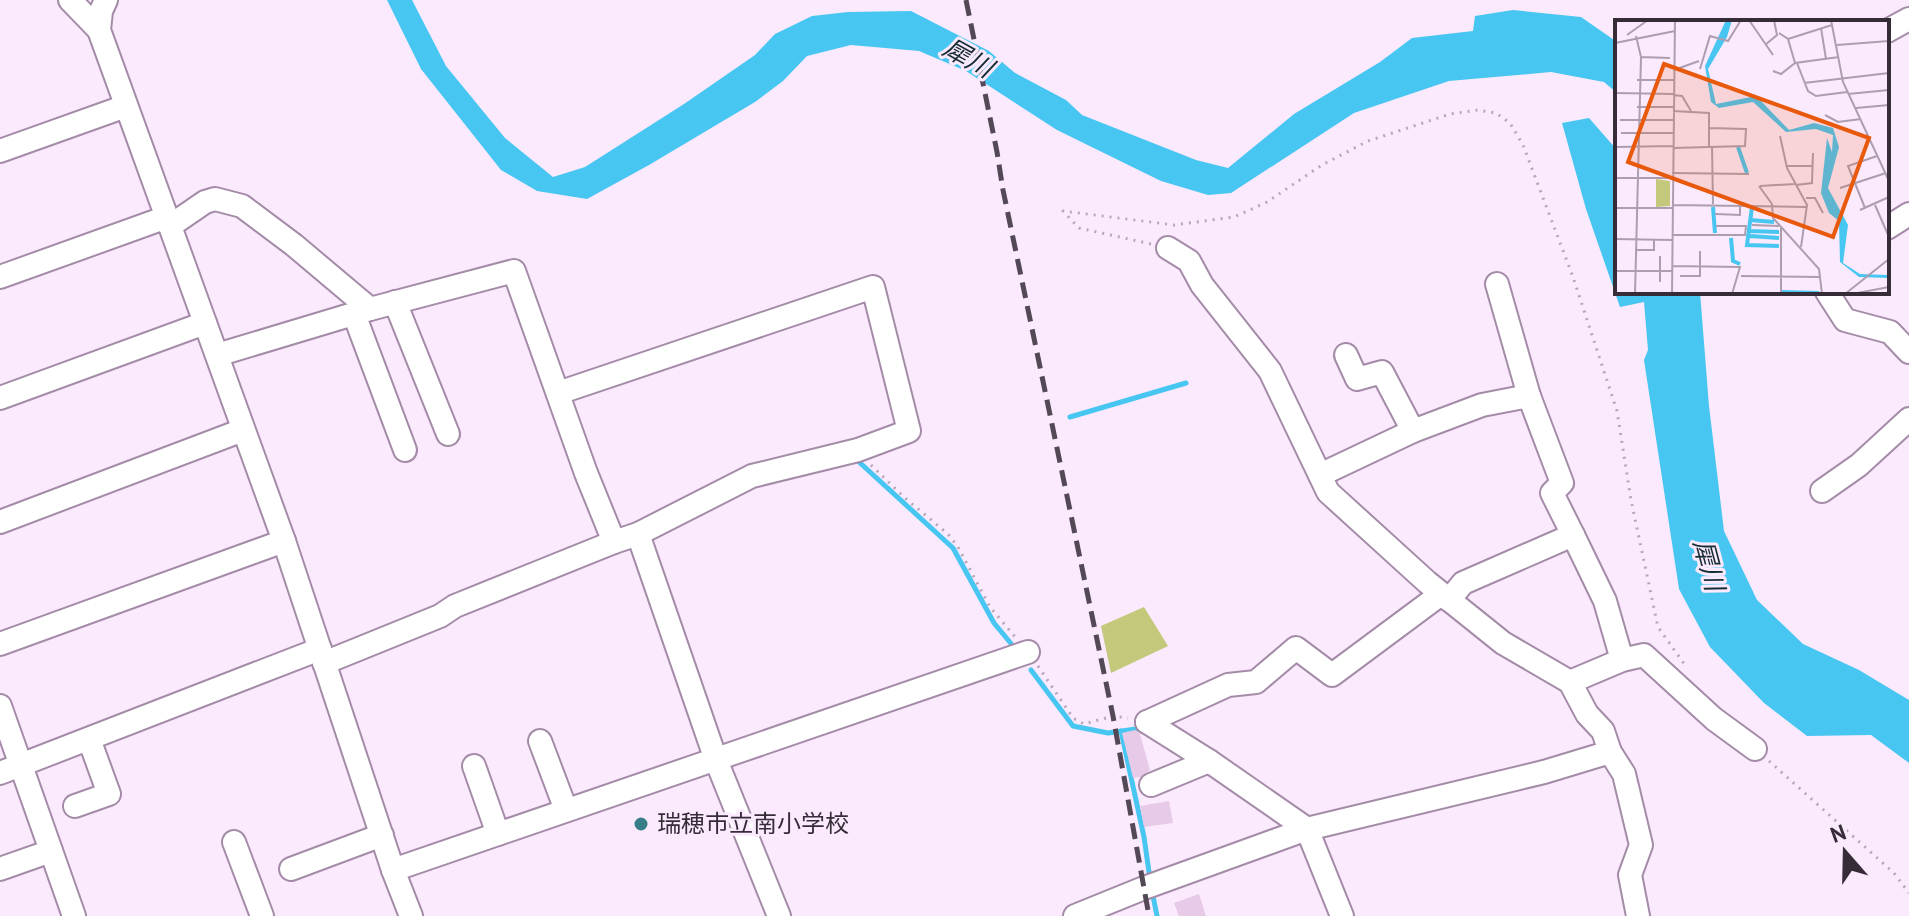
<svg xmlns="http://www.w3.org/2000/svg" width="1909" height="916" font-family="'PT Sans','Noto Sans JP',sans-serif">
<style>
.green{fill:#c3c87b}
.water{fill:#47c6f1}
.lines{fill:none;stroke-linecap:round;stroke-linejoin:round}
.stream{stroke:#47c6f1;stroke-width:5}
.building{fill:#e6cae7}
.minor-casing{stroke:#a48ba8;stroke-width:26}
.path{stroke:#b5a7b7;stroke-width:3;stroke-dasharray:2 6;stroke-linecap:butt}
.minor{stroke:#fff;stroke-width:22}
.rail{stroke:#534855;stroke-width:5;stroke-dasharray:16 8;stroke-linecap:butt}
.poi-dot{fill:#377e88;stroke:#fbeafd;stroke-width:3}
.labels{text-anchor:middle;stroke-width:6;stroke-linejoin:round;paint-order:stroke}
.poi-label{font-size:24px;fill:#362c38;stroke:#fbeafd;text-anchor:start}
.water-label{font-size:26px;font-style:italic;fill:#172d35;stroke:#fbeafd}
.inset-river{fill:none;stroke:#47c6f1;stroke-width:4}
.inset-road{fill:none;stroke:#ac9eae;stroke-width:2}
.view{fill:#e8590c;fill-opacity:0.15;stroke:#e8590c;stroke-width:4}
.inset-edge{fill:none;stroke:#362c38;stroke-width:4}
</style>
<rect width="100%" height="100%" fill="#fbeafd"/>
<!-- green -->
<polygon class="green" points="1144,607 1168,646 1111,673 1101,626"/>
<!-- water -->
<g class="water">
<polygon points="387,0 412,0 446,66 505,138 553,177 585,167 684,104 755,55 775,34 812,16 848,12 911,11 989,51 1015,73 1066,100 1082,115 1196,160 1228,168 1294,114 1380,62 1412,38 1473,31 1475,16 1513,10 1581,17 1617,42 1617,93 1604,82 1551,72 1449,81 1354,113 1231,193 1208,195 1161,181 1057,130 966,71 919,51 851,45 807,56 783,81 755,102 649,165 587,199 537,191 501,170 421,69"/>
<polygon points="1589,118 1617,150 1617,292 1700,292 1709,406 1724,531 1757,600 1803,644 1859,670 1909,700 1909,763 1871,735 1807,736 1764,703 1710,647 1679,589 1644,360 1648,350 1644,302 1620,307 1586,209 1562,123"/>
</g>
<g class="lines">
<!-- stream -->
<g class="stream">
<polyline points="1070,417 1186,383"/>
<polyline points="855,461 858,461 953,548 994,623 1013,646"/>
<polyline points="1031,670 1073,726 1108,733 1143,728"/>
<polyline points="1121,731 1144,837 1150,879"/>
<polyline points="1153,896 1157,916"/>
</g>
</g>
<!-- building -->
<g class="building">
<polygon points="1135,730 1140,734 1150,770 1140,777 1133,778 1122,733"/>
<polygon points="1169,801 1173,823 1144,827 1140,806"/>
<polygon points="1199,894 1206,916 1179,916 1174,903"/>
</g>
<g class="lines">
<defs>
<g id="minor">
<polyline points="70,0 99,30"/>
<polyline points="106,0 101,11 99,30 284,541 393,870 411,916"/>
<polyline points="1887,31 1909,19"/>
<polyline points="0,151 126,106"/>
<polyline points="170,226 205,202 215,199 242,206 294,245 370,309"/>
<polyline points="1887,228 1909,214"/>
<polyline points="1168,248 1189,261 1202,285 1270,371 1328,492 1427,582 1503,643 1570,682 1587,714 1603,731 1610,752 1624,774 1641,845 1630,875 1638,916"/>
<polyline points="0,277 167,217"/>
<polyline points="1827,292 1845,320 1890,332 1909,352"/>
<polyline points="395,302 448,434"/>
<polyline points="354,314 405,450"/>
<polyline points="217,355 370,309 514,271 586,473 614,542"/>
<polyline points="1346,355 1357,379 1382,372 1413,431"/>
<polyline points="0,398 205,323"/>
<polyline points="1320,475 1413,431 1482,405 1529,396"/>
<polyline points="1822,491 1859,465 1909,419"/>
<polyline points="0,522 243,430"/>
<polyline points="638,534 716,760 779,916"/>
<polyline points="1573,535 1605,601 1622,660"/>
<polyline points="1449,600 1463,583 1573,535 1552,493 1562,483 1529,396 1497,284"/>
<polyline points="0,644 284,541"/>
<polyline points="324,663 440,616 455,606 614,542 638,534 752,476 858,450 909,431 873,287 558,393"/>
<polyline points="1570,682 1622,660 1644,655 1714,719 1755,749"/>
<polyline points="0,706 74,916"/>
<polyline points="1147,722 1228,685 1256,682 1296,648 1332,675 1441,594"/>
<polyline points="1147,722 1209,761 1307,829 1342,916"/>
<polyline points="540,741 566,810"/>
<polyline points="474,766 498,834"/>
<polyline points="0,773 320,649"/>
<polyline points="1151,785 1209,761"/>
<polyline points="75,806 109,794 89,739"/>
<polyline points="234,842 262,916"/>
<polyline points="0,869 51,851"/>
<polyline points="291,869 382,835"/>
<polyline points="393,870 1028,652"/>
<polyline points="1075,916 1144,888 1307,829 1544,772 1610,752"/>
</g>
</defs>
<!-- minor casing -->
<use href="#minor" class="minor-casing"/>
<!-- path -->
<g class="path">
<polyline points="1151,244 1079,228 1063,211 1174,225 1234,217 1267,202 1322,165 1368,141 1450,114 1478,110 1496,113 1510,123 1523,145 1573,277 1617,411 1631,500 1658,627 1685,665"/>
<polyline points="871,465 905,498 948,534 958,547 990,607 1016,638"/>
<polyline points="1038,666 1073,718 1084,724 1113,716 1128,718"/>
<polyline points="1769,761 1894,873 1909,893"/>
</g>
<!-- minor -->
<use href="#minor" class="minor"/>
<!-- rail -->
<polyline class="rail" points="966,0 997,152 1003,190 1113,716 1149,916"/>
</g>
<!-- markers -->
<circle class="poi-dot" cx="641" cy="824" r="8"/>
<g class="labels">
<!-- poi labels -->
<g class="poi-label">
<text x="657" y="832">瑞穂市立南小学校</text>
</g>
<!-- water labels -->
<g class="water-label">
<text transform="translate(968 58) rotate(29)" y="9">犀川</text>
<text transform="translate(1709 565) rotate(75)" y="9">犀川</text>
</g>
</g>
<!-- overview -->
<g transform="translate(1615 20)">
<rect width="274" height="274" fill="#fbeafd"/>
<path d="M 41,159 L 55,161 L 55,186 L 41,187 Z" fill="#c3c87b"/>
<path d="M 111,0 L 117,0 L 112,17 L 93,49 L 101,84 L 136,77 L 146,81 L 174,110 L 199,103 L 218,108 L 224,127 L 213,168 L 233,205 L 228,243 L 245,254 L 273,255 L 274,258 L 244,257 L 225,242 L 224,201 L 214,193 L 206,173 L 212,118 L 217,132 L 218,115 L 201,109 L 171,112 L 138,82 L 104,88 L 96,82 L 90,46 Z" fill="#47c6f1"/>
<path class="inset-river" d="M 123,127 L 132,153M 98,187 L 100,213M 137,187 L 132,225 L 164,226M 135,200 L 159,202M 135,211 L 164,212M 135,216 L 164,218M 116,218 L 118,241 L 125,244M 167,272 L 204,273"/>
<path class="inset-road" d="M 134,0 L 158,35M 216,0 L 228,62 L 274,161M 206,8 L 211,39M 164,13 L 173,19 L 180,43M 12,15 L 33,0M 173,19 L 217,5M 0,23 L 60,11M 150,25 L 162,15 L 159,0M 222,25 L 274,21M 26,37 L 55,38M 182,43 L 193,71 L 201,76 L 232,72M 85,49 L 95,16 L 113,21 L 126,0M 59,50 L 84,41M 158,51 L 166,54 L 180,43 L 224,37M 22,60 L 59,60M 189,63 L 274,53M 0,73 L 59,74M 233,74 L 274,70M 58,75 L 67,76 L 76,91M 22,87 L 58,87M 241,88 L 274,85M 58,91 L 94,93 L 94,126M 210,95 L 223,102 L 246,99M 5,100 L 58,100M 6,113 L 58,113M 165,116 L 172,148 L 192,185 L 186,227M 97,126 L 98,184M 0,127 L 58,126M 58,128 L 130,126 L 131,109 L 94,108M 172,146 L 197,146M 57,153 L 134,154M 0,158 L 57,158M 181,165 L 197,163 L 198,133M 144,166 L 157,184 L 158,198 L 204,249 L 207,274M 145,166 L 180,164M 225,168 L 271,153M 191,178 L 200,178 L 208,193M 58,185 L 192,187M 260,185 L 274,217M 0,188 L 57,188M 250,188 L 233,146 L 262,136M 245,190 L 274,177M 100,194 L 125,195 L 125,184M 137,205 L 164,206M 57,215 L 130,215 L 131,206 L 101,206M 0,219 L 57,220M 21,230 L 39,230 L 39,219M 45,236 L 45,262M 57,246 L 125,247 L 117,274M 0,251 L 57,251M 65,256 L 85,256 L 85,231M 126,256 L 205,257M 20,274 L 26,37 L 21,16M 57,274 L 60,0M 166,274 L 166,208M 230,274 L 274,239M 237,274 L 274,267"/>
<path class="view" d="M 49,44 L 254,118 L 218,217 L 13,142 Z"/>
<rect width="274" height="274" class="inset-edge"/>
</g>
<!-- north arrow -->
<g transform="translate(1845 852) rotate(340)" stroke="#fbeafd" stroke-width="6" paint-order="stroke">
<path d="M0-6L14 30L0 20L-14 30Z" fill="#362c38"/>
<text y="-12" font-size="22" font-weight="bold" text-anchor="middle" fill="#362c38">N</text>
</g>
</svg>
